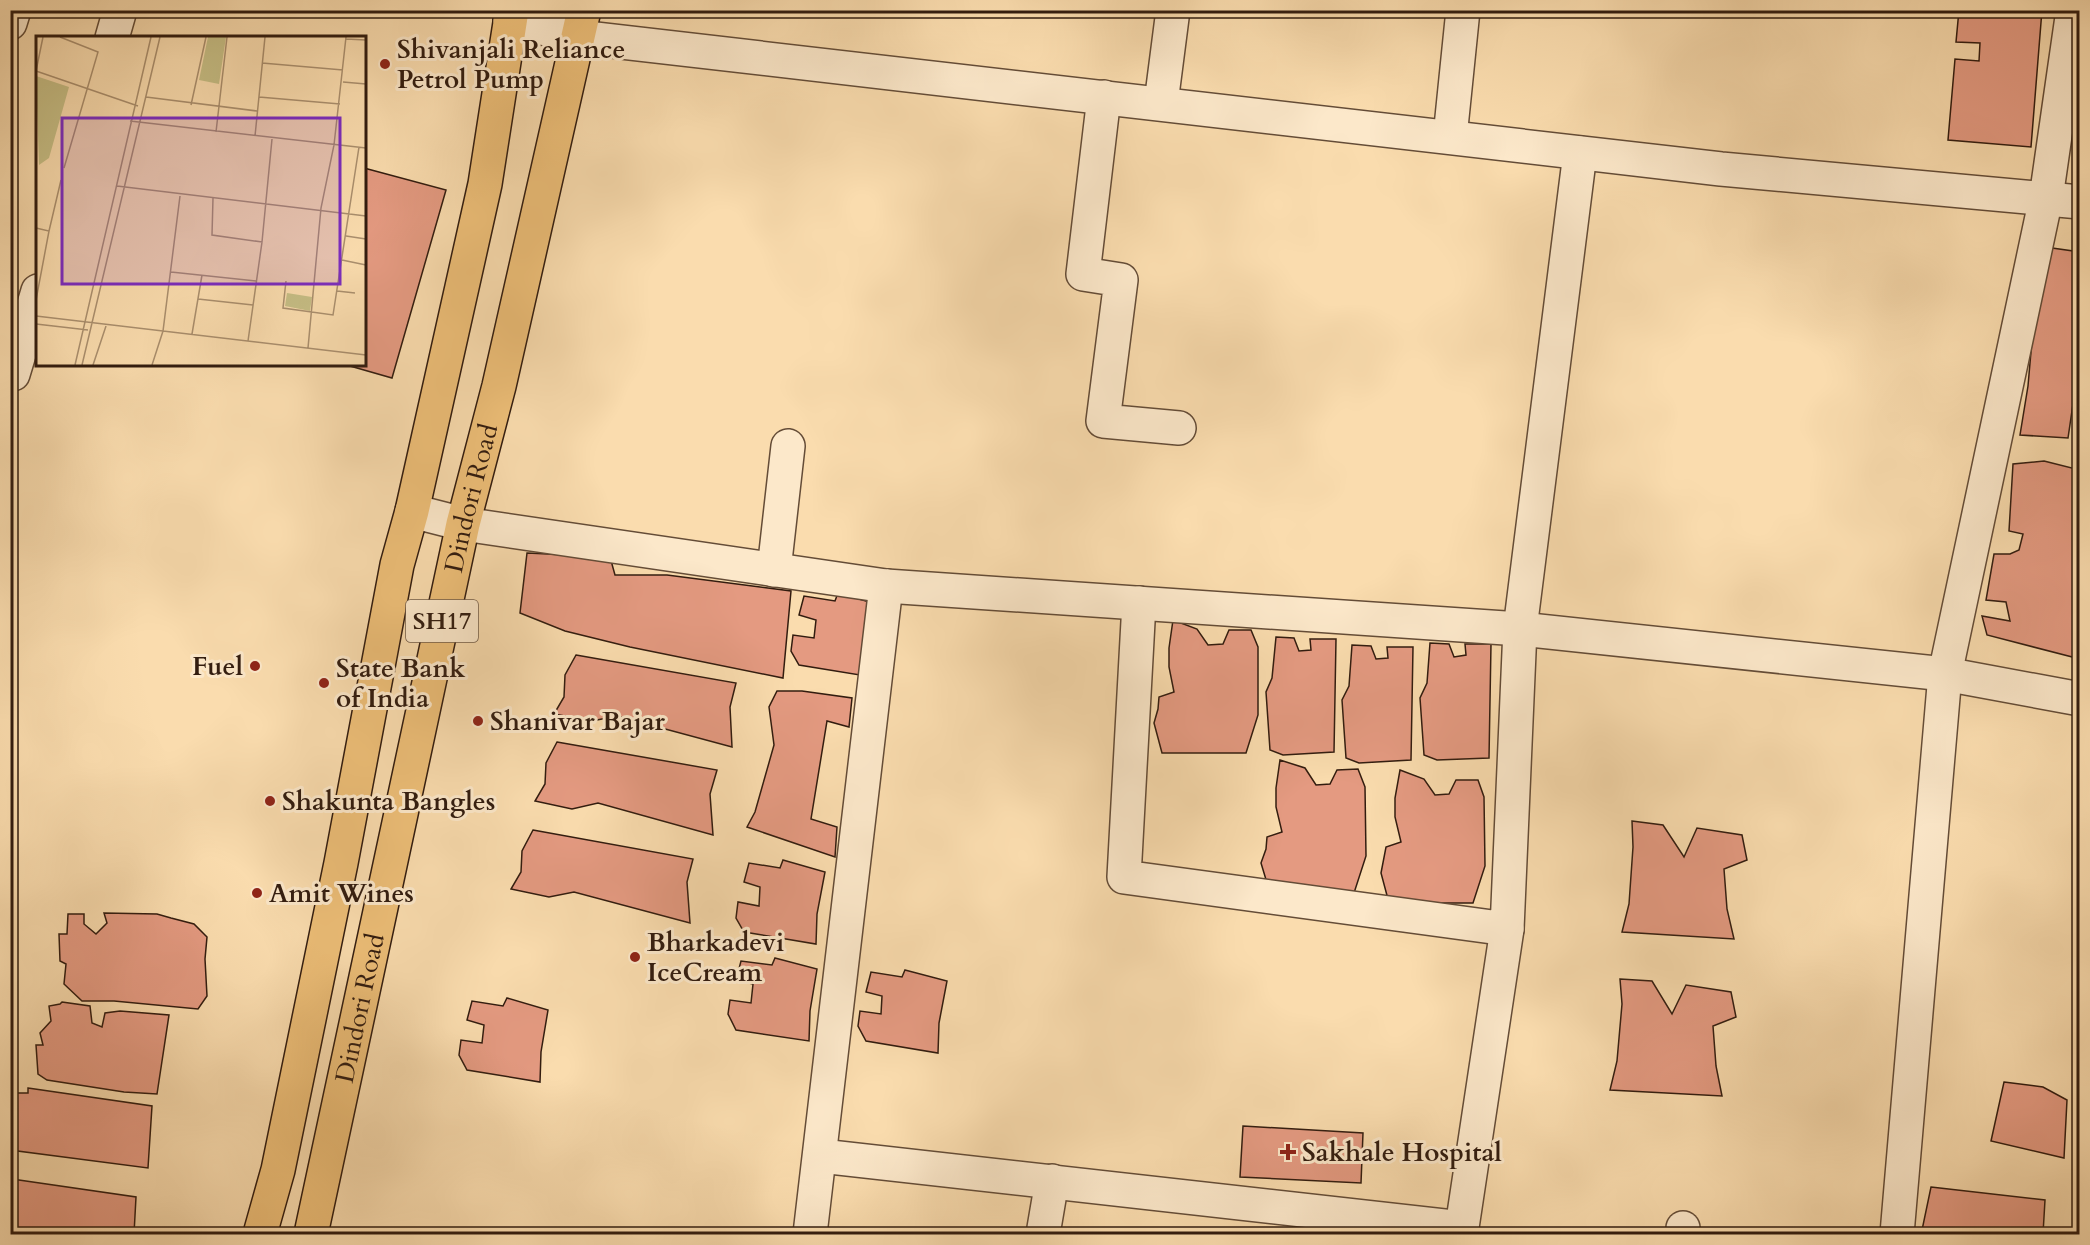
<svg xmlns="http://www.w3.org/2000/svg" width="2090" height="1245" font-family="Cardo,serif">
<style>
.building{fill:#e49a81;stroke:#321c0f;stroke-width:1.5}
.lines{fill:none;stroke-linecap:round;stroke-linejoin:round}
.minor-casing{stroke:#644c37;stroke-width:36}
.major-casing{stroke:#321c0f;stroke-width:36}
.minor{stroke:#fce8ca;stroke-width:33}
.major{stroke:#edbe77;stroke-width:33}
.poi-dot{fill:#8f2418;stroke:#fce8ca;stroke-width:2}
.labels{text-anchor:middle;stroke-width:6;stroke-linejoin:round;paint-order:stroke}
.shield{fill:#fce8ca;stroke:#6f5947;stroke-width:1.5}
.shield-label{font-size:24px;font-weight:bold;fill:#321c0f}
.poi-label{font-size:26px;font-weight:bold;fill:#321c0f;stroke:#fce8ca;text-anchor:start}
.street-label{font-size:26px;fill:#321c0f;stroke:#fce8ca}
.inset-road{fill:none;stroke:#aa8f6e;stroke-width:1.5}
.view{fill:#7b2cbf;fill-opacity:0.15;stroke:#7b2cbf;stroke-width:3}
.inset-edge{fill:none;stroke:#321c0f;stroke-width:3}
</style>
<rect width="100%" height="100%" fill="#fadcae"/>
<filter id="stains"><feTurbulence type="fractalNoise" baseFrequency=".00333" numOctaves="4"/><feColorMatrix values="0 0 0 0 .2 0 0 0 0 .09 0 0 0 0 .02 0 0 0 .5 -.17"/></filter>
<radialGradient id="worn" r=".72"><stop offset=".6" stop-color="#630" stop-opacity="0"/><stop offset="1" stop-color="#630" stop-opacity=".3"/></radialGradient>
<!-- building -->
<g class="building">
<polygon points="1959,10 2042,10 2031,147 1948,140 1955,59 1979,61 1980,43 1956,42"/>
<polygon points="364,168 446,190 392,378 343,364 364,364"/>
<polygon points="2045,247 2080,252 2080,356 2068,438 2020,435 2028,386 2038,271"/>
<polygon points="2044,461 2080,470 2080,659 1987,635 1982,616 2010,621 2006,602 1986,600 1994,554 2010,554 2019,550 2023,534 2009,531 2013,464"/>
<polygon points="527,553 610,557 615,575 667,575 791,591 783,678 630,647 565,631 520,613"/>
<polygon points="838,593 880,605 872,677 799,665 791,651 793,635 814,638 816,620 799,615 804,596 835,601"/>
<polygon points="1173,620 1197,629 1208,645 1223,644 1229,630 1251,630 1258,647 1258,715 1246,753 1162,753 1154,723 1158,709 1159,697 1174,692 1169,667 1169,648"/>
<polygon points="1276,637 1294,638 1299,651 1311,650 1310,639 1336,639 1334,752 1283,755 1270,750 1266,692 1272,678"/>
<polygon points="1430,643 1449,644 1454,657 1466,655 1465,644 1491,644 1489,758 1437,760 1424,755 1420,698 1427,683"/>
<polygon points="1352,645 1371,646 1376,659 1388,658 1387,647 1413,647 1411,760 1359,763 1346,758 1342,700 1349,686"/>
<polygon points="576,655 736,683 730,707 732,747 617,716 592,721 554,714 564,697 565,675"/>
<polygon points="777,691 802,691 852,698 849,727 827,721 811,819 837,827 835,857 747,827 755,812 774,745 769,707"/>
<polygon points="557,742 717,770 710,794 713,835 598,803 572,809 535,801 545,784 546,763"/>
<polygon points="1280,760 1305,768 1316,785 1330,784 1337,770 1358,769 1365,787 1366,856 1354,893 1270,893 1261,863 1266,849 1267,837 1282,832 1276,807 1276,788"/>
<polygon points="1400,770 1424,779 1435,795 1449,794 1456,780 1478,780 1484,797 1485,866 1473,903 1389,903 1381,873 1386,847 1401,842 1395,817 1395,798"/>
<polygon points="1632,821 1663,825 1684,857 1697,828 1742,835 1747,860 1724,869 1727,909 1734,939 1622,932 1629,904 1633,847"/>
<polygon points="533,830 693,859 687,882 690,923 574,892 549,897 511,889 521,872 522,851"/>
<polygon points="783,860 825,872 817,914 816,944 744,932 736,918 738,902 759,906 760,887 744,882 749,863 780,868"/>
<polygon points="104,913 157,914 171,918 194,924 207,937 205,959 207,996 198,1009 114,1001 82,1001 64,984 66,964 60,961 59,934 67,934 68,914 84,914 84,924 96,934 107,923"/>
<polygon points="775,958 817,969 810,1011 809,1041 736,1030 728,1014 730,1000 751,1003 753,984 736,980 741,961 772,965"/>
<polygon points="905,970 947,981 939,1023 938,1053 866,1041 858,1026 860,1011 881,1014 882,996 866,992 871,972 902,977"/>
<polygon points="1620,979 1652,981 1672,1014 1686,985 1731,992 1736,1017 1713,1026 1716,1066 1722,1096 1610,1090 1617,1061 1622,1004"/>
<polygon points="507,998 548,1010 541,1052 540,1082 467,1070 459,1055 461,1040 482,1043 484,1025 467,1020 472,1001 503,1006"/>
<polygon points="62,1002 90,1006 92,1023 102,1027 105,1013 120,1011 169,1015 157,1094 124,1092 47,1080 38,1074 36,1045 43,1045 40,1033 51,1021 49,1006 60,1004"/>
<polygon points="2004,1082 2043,1087 2067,1100 2064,1158 1991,1141"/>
<polygon points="28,1088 152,1106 148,1168 10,1150 11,1108 14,1093 28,1093"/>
<polygon points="1243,1126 1363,1133 1361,1183 1240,1177"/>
<polygon points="12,1179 136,1197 134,1234 10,1234 10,1184 12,1184"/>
<polygon points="1931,1187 2045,1200 2043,1234 1961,1234 1922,1230"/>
</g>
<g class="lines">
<defs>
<g id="minor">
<polyline points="510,20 578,37 1721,169 2080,202"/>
<polyline points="10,23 14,10"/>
<polyline points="112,38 120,10"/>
<polyline points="1104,97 1083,274 1121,280 1103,421 1179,428"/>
<polyline points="1161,103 1173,10"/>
<polyline points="1450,137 1463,10"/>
<polyline points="13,374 38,291"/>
<polyline points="412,511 463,524 886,586 1520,629 1945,674 2080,699"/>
<polyline points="774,570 788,446"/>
<polyline points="1139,603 1124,877 1507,929 1520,629 1580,153"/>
<polyline points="821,1156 1462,1228"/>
<polyline points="810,1234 886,586"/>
<polyline points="1043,1234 1052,1181"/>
<polyline points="1461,1234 1507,929"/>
<polyline points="1683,1234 1683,1228"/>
<polyline points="1897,1234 1945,674 2046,198 2073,10"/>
</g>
<g id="major">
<polyline points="260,1234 278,1170 341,863 397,565 412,511 485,184 512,10"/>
<path id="s1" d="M 311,1234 L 463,524 L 499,386 L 584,10"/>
</g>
</defs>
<!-- minor casing -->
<use href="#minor" class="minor-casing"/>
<!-- major casing -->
<use href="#major" class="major-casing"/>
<!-- minor -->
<use href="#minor" class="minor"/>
<!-- major -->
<use href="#major" class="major"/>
</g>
<!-- markers -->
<g class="poi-dot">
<circle cx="385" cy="64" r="6"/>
<circle cx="255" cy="666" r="6"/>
<circle cx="324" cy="683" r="6"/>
<circle cx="478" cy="721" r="6"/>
<circle cx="270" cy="801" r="6"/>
<circle cx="257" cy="893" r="6"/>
<circle cx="635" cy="957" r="6"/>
<path d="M1285 1143h6v6h6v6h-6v6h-6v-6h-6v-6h6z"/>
</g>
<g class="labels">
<!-- shield labels -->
<rect class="shield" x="406" y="600" width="72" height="42" rx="4.5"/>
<g class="shield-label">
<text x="442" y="629">SH17</text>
</g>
<!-- poi labels -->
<g class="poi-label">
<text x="397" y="58">Shivanjali Reliance<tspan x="397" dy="30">Petrol Pump</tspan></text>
<text x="243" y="675" text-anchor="end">Fuel</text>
<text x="336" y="677">State Bank<tspan x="336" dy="30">of India</tspan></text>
<text x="490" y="730">Shanivar Bajar</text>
<text x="282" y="810">Shakunta Bangles</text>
<text x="269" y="902">Amit Wines</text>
<text x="647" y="951">Bharkadevi<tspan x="647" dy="30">IceCream</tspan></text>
<text x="1302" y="1161">Sakhale Hospital</text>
</g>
<!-- street labels -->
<g class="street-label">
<text dy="9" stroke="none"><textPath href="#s1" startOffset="753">Dindori Road</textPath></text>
<text dy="9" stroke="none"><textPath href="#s1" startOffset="231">Dindori Road</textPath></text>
</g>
</g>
<!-- overview -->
<g transform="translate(36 36)">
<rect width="330" height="330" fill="#fadcae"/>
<path d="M 172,1 L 190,1 L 183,48 L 163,44 ZM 0,40 L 33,51 L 13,122 L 3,129 ZM 251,257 L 276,261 L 274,275 L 249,270 Z" fill="#c6be85"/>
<path class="inset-road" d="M 24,1 L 62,16 L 28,132M 310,3 L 330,4M 226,27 L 307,34M 0,35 L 102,70M 0,35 L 7,1M 307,46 L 330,48M 110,61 L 221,75M 223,61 L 304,68M 155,69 L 170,1M 94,85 L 330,112M 180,96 L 191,1M 219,100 L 229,1M 81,150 L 330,180M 177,162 L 176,199 L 226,206 L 236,103M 0,192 L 13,195 L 0,264M 13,195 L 25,144M 310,200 L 330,203M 306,224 L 330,229M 135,236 L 220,245M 250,245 L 247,272 L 297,279 L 323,111M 301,255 L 319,257M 162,263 L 217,269M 0,280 L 330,319M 0,288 L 52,294M 156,298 L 166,239M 212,305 L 226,206M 272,312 L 285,172 L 298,109 L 310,1M 39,329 L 115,1M 46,329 L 124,1M 57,329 L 70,290M 116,329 L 127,295 L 144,160"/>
<path class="view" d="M 26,82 L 304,82 L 304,248 L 26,248 Z"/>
<rect width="330" height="330" class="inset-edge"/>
</g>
<!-- margin -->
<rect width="2090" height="1245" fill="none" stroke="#fadcae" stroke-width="36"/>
<rect x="12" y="12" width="2066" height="1221" fill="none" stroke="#321c0f" stroke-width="3"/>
<rect x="18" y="18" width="2054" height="1209" fill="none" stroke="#321c0f" stroke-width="1.5"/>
<rect width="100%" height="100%" filter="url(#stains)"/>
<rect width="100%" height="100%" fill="url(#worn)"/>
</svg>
